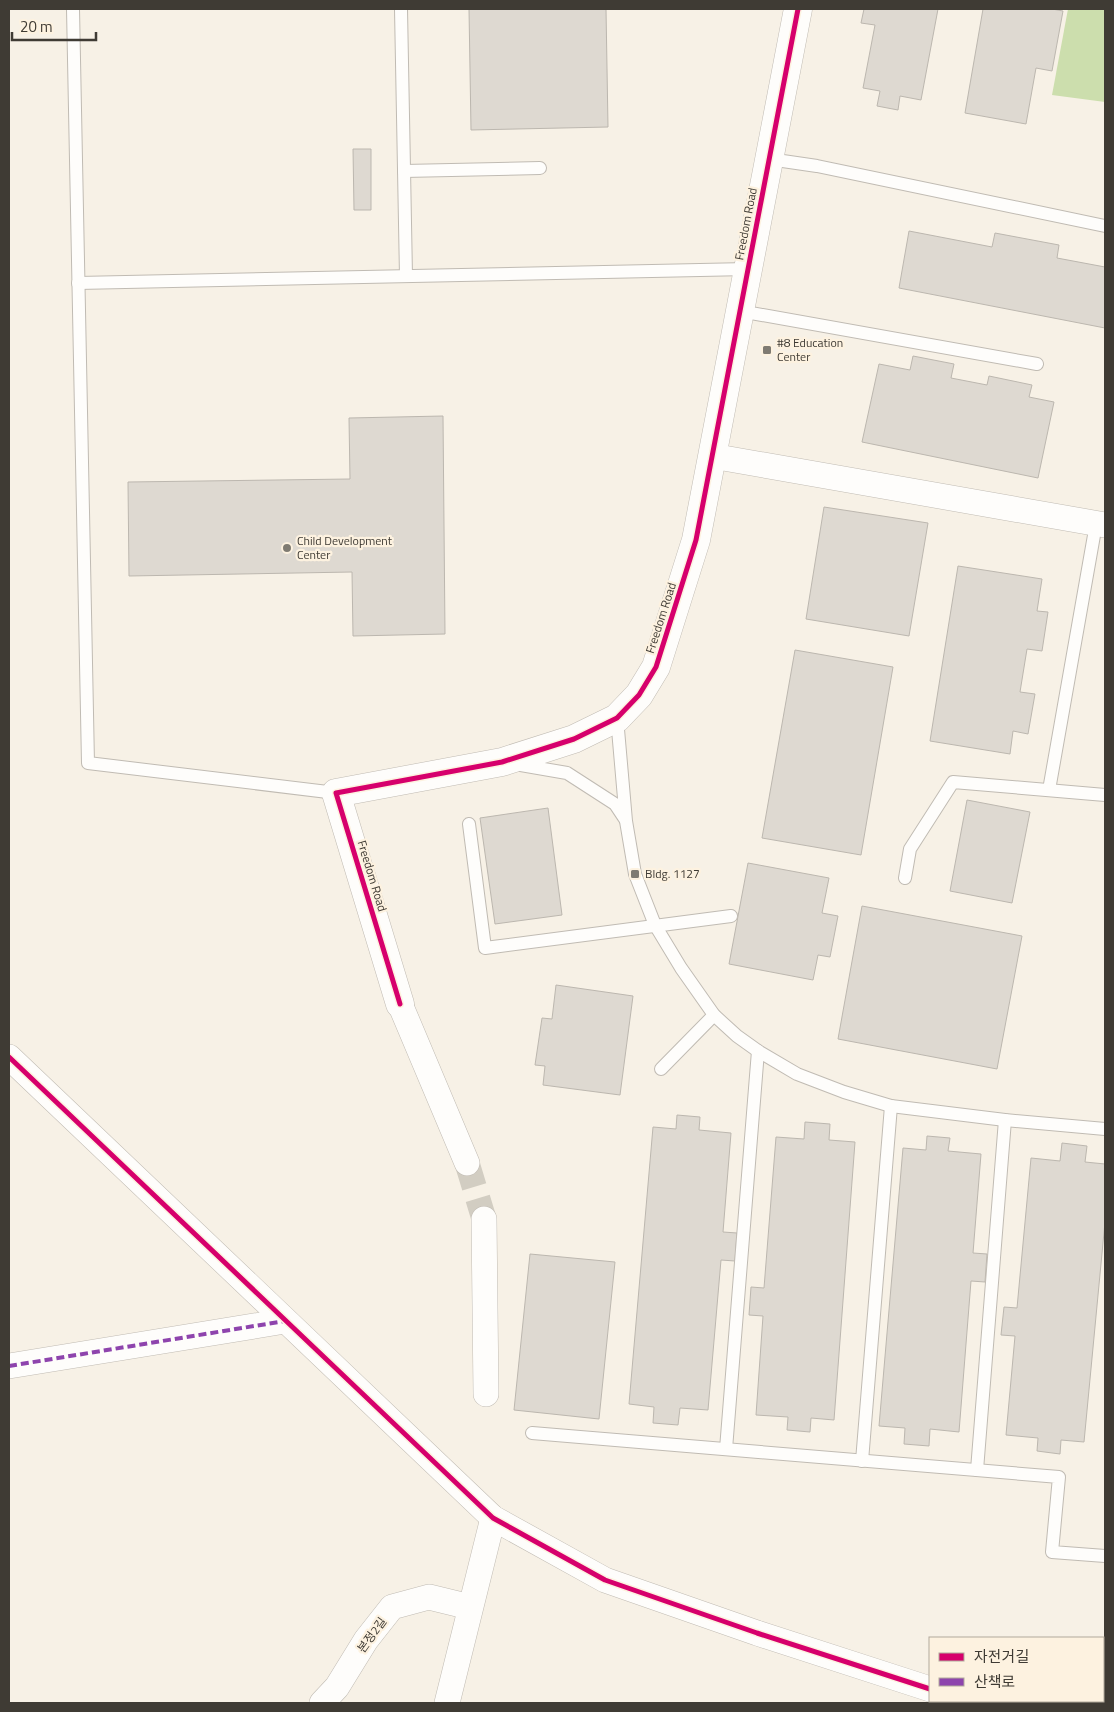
<svg xmlns="http://www.w3.org/2000/svg" width="1114" height="1712" font-family="'Titillium Web','Noto Sans KR',sans-serif">
<style>
.green{fill:#ccdead}
.building{fill:#ded9d1;stroke:#bcb7af}
.lines{fill:none;stroke-linecap:round;stroke-linejoin:round}
.minor-tunnel{stroke:#d2cdc2;stroke-width:25;stroke-dasharray:25 12;stroke-linecap:butt}
.service-casing{stroke:#c0bbb3;stroke-width:14}
.minor-casing{stroke:#c0bbb3;stroke-width:26}
.tertiary-casing{stroke:#c0bbb3;stroke-width:29}
.service{stroke:#fefdfb;stroke-width:12}
.minor{stroke:#fefdfb;stroke-width:25}
.tertiary{stroke:#fefdfb;stroke-width:28}
.quiet{stroke:#8e44ad;stroke-width:4;stroke-dasharray:8 4;stroke-linecap:butt}
.cycleway-casing{stroke:#fdf2e0;stroke-width:8}
.cycleway{stroke:#d6006c;stroke-width:5}
.poi-dot{fill:#7f7b72;stroke:#fdf2e0;stroke-width:2}
.labels{text-anchor:middle;stroke-width:4.5;stroke-linejoin:round;paint-order:stroke}
.street-label{font-size:12px;fill:#3f3b34;stroke:#fdf2e0}
.poi-label{font-size:12px;fill:#3f3b34;stroke:#fdf2e0;text-anchor:start}
</style>
<rect width="100%" height="100%" fill="#f7f1e6"/>
<!-- green -->
<polygon class="green" points="1068,9 1105,9 1105,102 1052,95"/>
<!-- building -->
<g class="building">
<polygon points="469,9 606,9 608,127 471,130"/>
<polygon points="864,9 938,9 921,100 900,96 898,110 877,106 880,91 863,88 875,25 861,23"/>
<polygon points="983,9 1052,9 1063,11 1052,71 1036,68 1026,124 965,113"/>
<polygon points="353,149 371,149 371,210 354,210"/>
<polygon points="909,231 992,247 995,233 1059,245 1057,258 1105,267 1105,328 899,288"/>
<polygon points="913,356 954,364 951,378 987,385 989,376 1032,385 1029,397 1054,402 1038,478 862,442 879,364 910,370"/>
<polygon points="443,416 445,634 353,636 352,572 129,576 128,482 350,479 349,418"/>
<polygon points="824,507 928,523 909,636 806,619"/>
<polygon points="958,566 1042,579 1037,611 1048,612 1042,651 1027,649 1020,692 1035,694 1028,734 1013,731 1010,754 930,741"/>
<polygon points="795,650 893,667 861,855 762,838"/>
<polygon points="967,800 1030,812 1012,903 950,891"/>
<polygon points="548,808 562,915 495,924 480,818"/>
<polygon points="748,863 829,878 822,913 838,916 830,957 818,955 813,980 729,964"/>
<polygon points="862,906 1022,936 997,1069 838,1039"/>
<polygon points="556,985 633,996 620,1095 543,1085 545,1066 535,1065 542,1018 552,1019"/>
<polygon points="677,1115 700,1117 699,1130 731,1133 723,1232 737,1233 735,1261 721,1260 708,1410 680,1408 678,1425 653,1423 654,1407 629,1404 653,1127 676,1129"/>
<polygon points="805,1122 830,1124 829,1140 855,1142 834,1420 811,1418 810,1432 787,1430 788,1417 756,1415 763,1316 749,1315 751,1287 764,1288 776,1137 804,1139"/>
<polygon points="927,1136 950,1138 948,1151 981,1154 973,1253 987,1254 985,1282 971,1281 959,1432 930,1429 929,1446 904,1444 905,1428 879,1426 903,1148 926,1150"/>
<polygon points="1062,1143 1087,1146 1085,1162 1105,1164 1105,1222 1084,1442 1061,1440 1060,1454 1037,1451 1038,1438 1006,1435 1015,1336 1001,1335 1004,1307 1017,1308 1031,1158 1060,1161"/>
<polygon points="530,1254 615,1262 599,1419 514,1410"/>
</g>
<g class="lines">
<!-- minor-tunnel -->
<polyline class="minor-tunnel" points="467,1163 484,1219"/>
<defs>
<g id="service">
<polyline points="73,9 88,763 336,793"/>
<polyline points="401,9 406,276"/>
<polyline points="769,159 817,166 1105,226"/>
<polyline points="404,171 540,168"/>
<polyline points="78,283 748,269"/>
<polyline points="740,311 1037,364"/>
<polyline points="617,718 626,821 635,874 655,925 681,968 714,1015 737,1036 758,1051 797,1074 844,1092 891,1106 1005,1120 1105,1129"/>
<polyline points="515,764 567,773 615,804 625,819"/>
<polyline points="1049,790 1096,524"/>
<polyline points="469,824 485,948 731,916"/>
<polyline points="905,878 910,849 953,782 1105,795"/>
<polyline points="661,1069 714,1015"/>
<polyline points="532,1433 1059,1477 1052,1552 1105,1556"/>
<polyline points="726,1449 758,1051"/>
<polyline points="862,1461 891,1106"/>
<polyline points="977,1470 1005,1120"/>
</g>
<g id="minor">
<polyline points="712,456 1105,525"/>
<polyline points="400,1004 467,1163"/>
<polyline points="9,1057 493,1518 605,1580 757,1633 930,1689"/>
<polyline points="484,1219 486,1394"/>
<polyline points="9,1366 285,1321"/>
<polyline points="967,1701 975,1703"/>
<polyline points="322,1703 337,1687 366,1640 392,1607 429,1597 470,1607"/>
<polyline points="447,1703 493,1518"/>
</g>
<polyline id="tertiary" points="400,1004 336,793 502,762 574,739 617,718 639,695 656,667 696,540 798,9"/>
</defs>
<!-- service casing -->
<use href="#service" class="service-casing"/>
<!-- minor casing -->
<use href="#minor" class="minor-casing"/>
<!-- tertiary casing -->
<use href="#tertiary" class="tertiary-casing"/>
<!-- service -->
<use href="#service" class="service"/>
<!-- minor -->
<use href="#minor" class="minor"/>
<!-- tertiary -->
<use href="#tertiary" class="tertiary"/>
<!-- quiet -->
<polyline class="quiet" points="9,1366 285,1321"/>
<defs>
<g id="cycleway">
<polyline points="400,1004 336,793 502,762 574,739 617,718 639,695 656,667 696,540 798,9"/>
<polyline points="9,1057 493,1518 605,1580 757,1633 930,1689"/>
</g>
</defs>
<!-- cycleway casing -->
<use href="#cycleway" class="cycleway-casing"/>
<!-- cycleway -->
<use href="#cycleway" class="cycleway"/>
</g>
<!-- markers -->
<g class="poi-dot">
<rect x="762" y="345" width="10" height="10" rx="2.5"/>
<circle cx="287" cy="548" r="5"/>
<rect x="630" y="869" width="10" height="10" rx="2.5"/>
</g>
<g class="labels">
<!-- street labels -->
<g class="street-label">
<text transform="translate(746 224) rotate(-79)" y="4">Freedom Road</text>
<text transform="translate(661 618) rotate(-72)" y="4">Freedom Road</text>
<text transform="translate(372 876) rotate(73)" y="4">Freedom Road</text>
<text transform="translate(372 1635) rotate(-54)" y="4">본정2길</text>
</g>
<!-- poi labels -->
<g class="poi-label">
<text x="777" y="347">#8 Education<tspan x="777" dy="14">Center</tspan></text>
<text x="297" y="545">Child Development<tspan x="297" dy="14">Center</tspan></text>
<text x="645" y="878">Bldg. 1127</text>
</g>
</g>
<!-- border -->
<rect width="1114" height="1712" fill="none" stroke="#3f3b34" stroke-width="20"/>
<!-- legend -->
<rect x="929" y="1637" width="175" height="65" fill="#fdf2e0" stroke="#b1a99b"/>
<rect x="939" y="1653" width="25" height="8" fill="#d6006c" stroke="#b1a99b"/>
<text x="974" y="1662" font-size="15" fill="#3f3b34">자전거길</text>
<rect x="939" y="1678" width="25" height="8" fill="#8e44ad" stroke="#b1a99b"/>
<text x="974" y="1687" font-size="15" fill="#3f3b34">산책로</text>
<!-- scale -->
<path d="M12 32v8h84v-8" fill="none" stroke="#3f3b34" stroke-width="2.5"/>
<text x="20" y="32" font-size="15" fill="#3f3b34" stroke="#fdf2e0" stroke-width="4" paint-order="stroke">20 m</text>
</svg>
